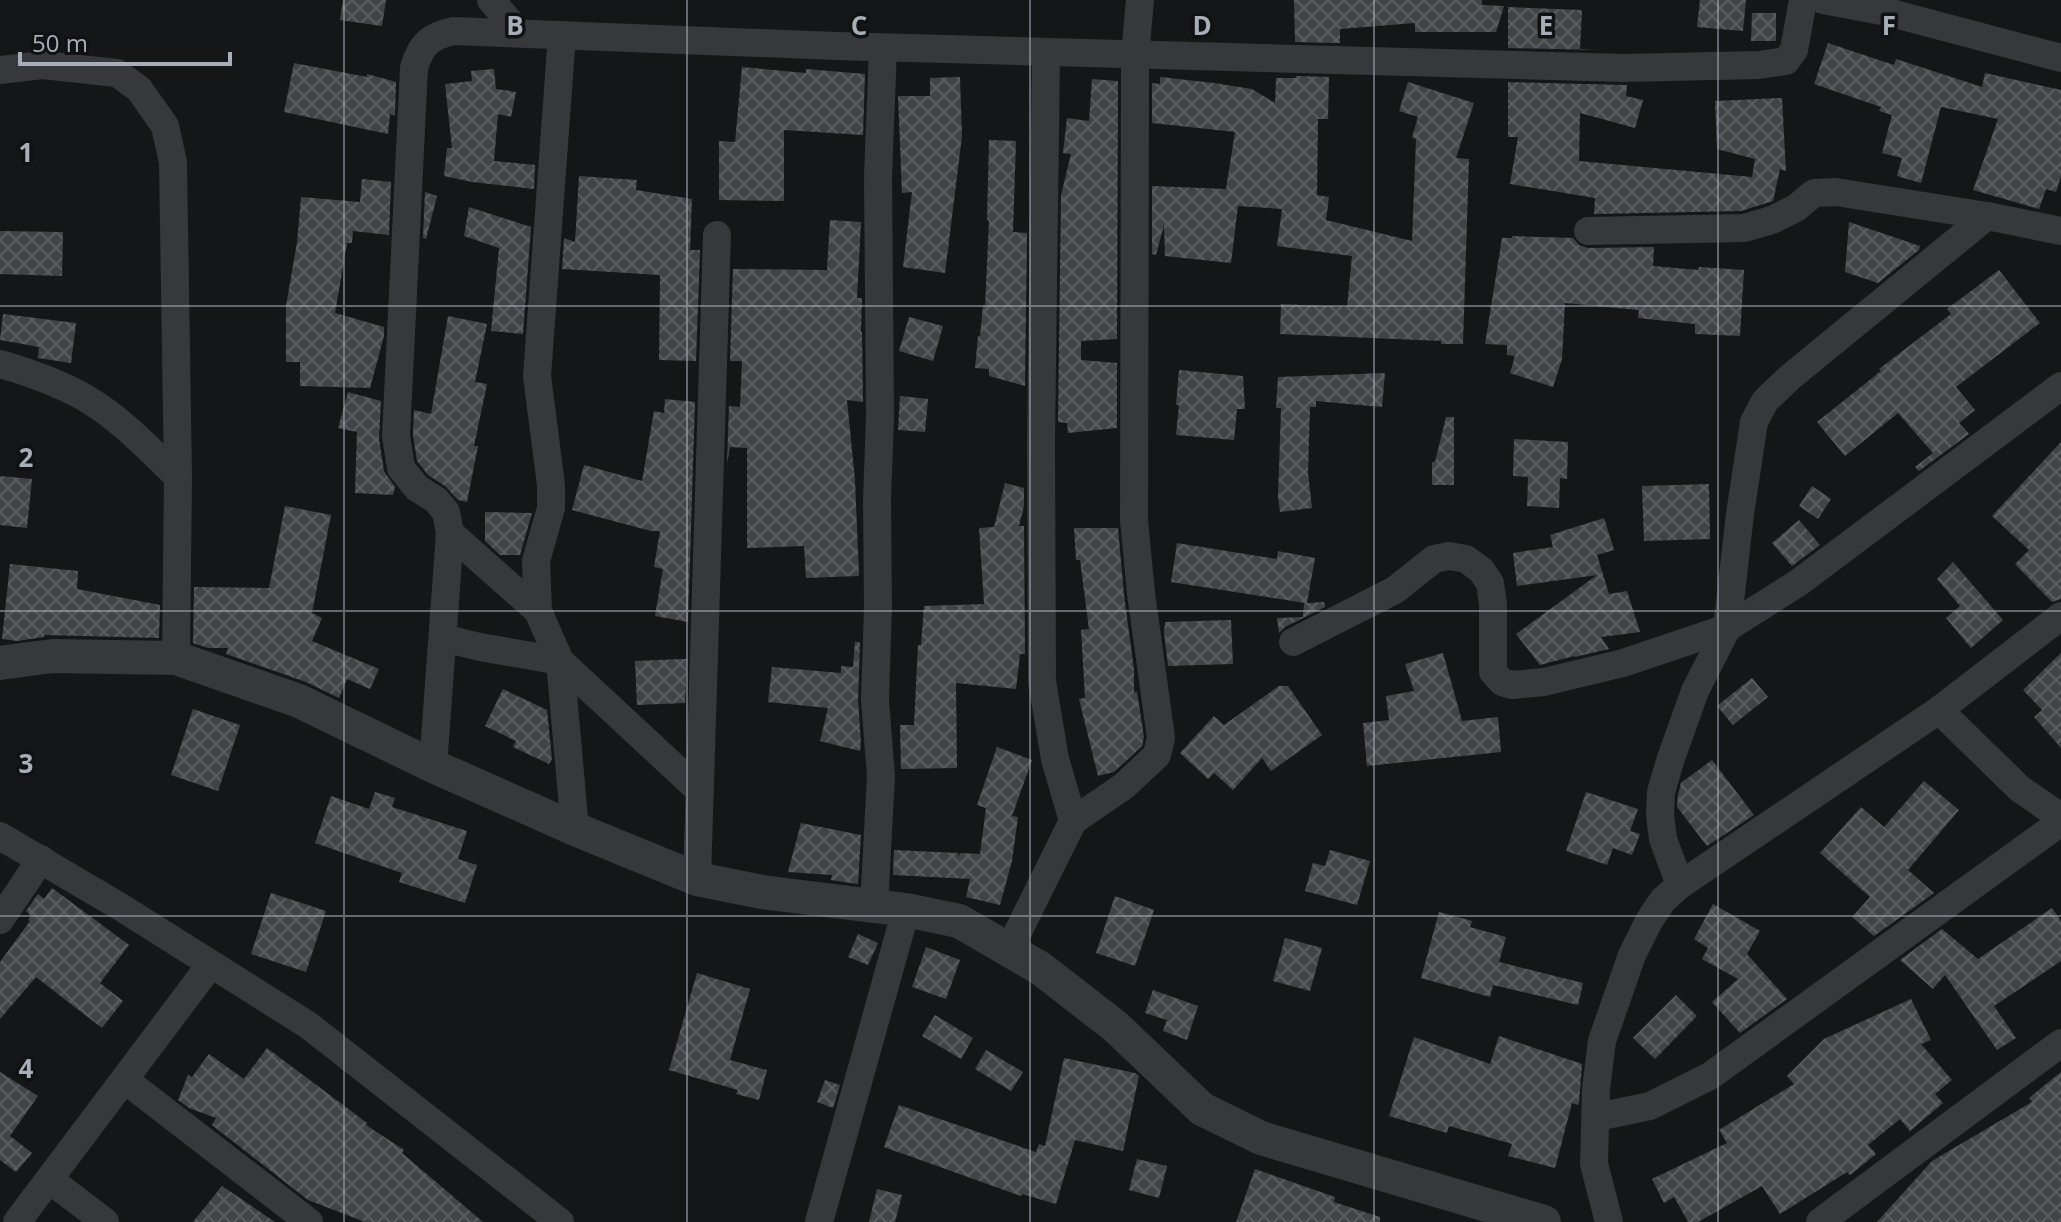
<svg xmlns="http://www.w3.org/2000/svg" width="2061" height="1222" font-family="'Open Sans',sans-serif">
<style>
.building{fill:url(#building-cross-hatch)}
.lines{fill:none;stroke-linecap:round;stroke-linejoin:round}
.minor{stroke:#36383c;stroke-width:28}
.tertiary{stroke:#36383c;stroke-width:34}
.grid{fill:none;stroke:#a7aeb8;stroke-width:2;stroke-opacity:0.55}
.grid-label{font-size:26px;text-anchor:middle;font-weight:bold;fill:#a7aeb8;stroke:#101112;stroke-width:7;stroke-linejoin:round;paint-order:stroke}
</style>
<defs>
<pattern id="building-cross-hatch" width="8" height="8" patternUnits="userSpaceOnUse" patternTransform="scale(2)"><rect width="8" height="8" fill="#414447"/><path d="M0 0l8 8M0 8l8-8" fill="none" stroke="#5a5c5f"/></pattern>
</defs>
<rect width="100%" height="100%" fill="#151617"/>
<!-- building -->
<g class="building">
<polygon points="343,0 386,0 382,26 340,20"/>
<polygon points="1294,0 1482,0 1482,5 1504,6 1496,32 1415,32 1415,23 1340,29 1340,43 1295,42"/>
<polygon points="1700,0 1746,0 1743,31 1697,27"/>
<polygon points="1508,7 1582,10 1580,49 1598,50 1508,48"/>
<polygon points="1752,13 1776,13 1776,41 1751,41"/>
<polygon points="1828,43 1894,65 1896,59 1982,87 1985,73 2061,90 2061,176 2056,192 2046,189 2039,209 1973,190 1998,119 1941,107 1921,183 1897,176 1902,158 1882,153 1892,115 1879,111 1881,107 1814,84"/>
<polygon points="294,63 367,77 367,74 396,82 395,116 390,114 388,134 284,112"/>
<polygon points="742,67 806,73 806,69 865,74 863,135 784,130 784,201 719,200 719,141 735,142"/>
<polygon points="494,69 496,89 516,92 511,117 498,114 494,161 535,165 534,189 472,182 444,176 447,148 452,148 445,84 472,81 471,71"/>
<polygon points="1296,76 1329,77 1328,119 1318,119 1317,195 1329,197 1326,220 1412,241 1416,139 1412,137 1418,117 1399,111 1408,82 1474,103 1456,158 1469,159 1463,344 1441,344 1441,341 1280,334 1281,304 1347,307 1352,256 1277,246 1282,209 1238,206 1231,263 1165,256 1164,225 1156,255 1152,254 1152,186 1226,189 1235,132 1152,123 1152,83 1160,84 1160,77 1214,83 1252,89 1275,103 1276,78 1296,78"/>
<polygon points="960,77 962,136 945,273 903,267 912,192 902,193 898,96 930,96 930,78"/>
<polygon points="1092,79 1118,81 1117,339 1081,341 1081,360 1117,363 1117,428 1068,433 1067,423 1058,422 1061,195 1071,154 1063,153 1067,118 1089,121"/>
<polygon points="1508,82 1627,85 1626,96 1643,100 1635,128 1580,113 1579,161 1752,177 1755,159 1717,149 1715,101 1782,98 1786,171 1780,169 1773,201 1741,211 1594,214 1595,198 1510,184 1518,137 1508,137"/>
<polygon points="989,140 1016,141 1013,232 1027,233 1025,386 989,376 989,369 975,368 978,336 980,336 983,306 985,306 989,221 987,220"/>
<polygon points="579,176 637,180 636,190 692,199 690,250 700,250 696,361 659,360 660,275 562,269 564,238 575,242"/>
<polygon points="362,179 391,182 389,235 353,231 352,243 347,243 335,313 384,327 384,336 370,388 300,386 300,362 286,362 286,306 297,242 301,197 360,202"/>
<polygon points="425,192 437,196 426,239 423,238"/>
<polygon points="469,207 531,227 523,334 491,331 499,248 464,236"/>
<polygon points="830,220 861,222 857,298 862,298 861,332 862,332 863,402 847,400 855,480 859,576 806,578 804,546 747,548 747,448 730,447 727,464 729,406 740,407 742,361 730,361 733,269 827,270"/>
<polygon points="1849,222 1920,246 1919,250 1878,283 1845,272"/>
<polygon points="0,231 63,232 62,276 0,274"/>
<polygon points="1512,236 1573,238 1579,245 1588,248 1654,247 1653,266 1698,270 1699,267 1744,270 1740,336 1695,334 1695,324 1638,318 1639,310 1565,303 1562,359 1553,387 1510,373 1515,356 1507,355 1507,345 1485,344 1502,238 1512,238"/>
<polygon points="1999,270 2040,323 1956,387 1975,410 1959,423 1969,434 1919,471 1915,467 1933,453 1898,413 1845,456 1817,422 1881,371 1879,369 1951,314 1947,309"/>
<polygon points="3,314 76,323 71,363 38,358 39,347 0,340"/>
<polygon points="448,316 487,324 475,382 487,384 474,446 478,446 467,502 458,500 445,486 428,475 417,461 413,435 414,410 431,414"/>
<polygon points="909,317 943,326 933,361 899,351"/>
<polygon points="1179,370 1243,376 1245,409 1237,409 1234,440 1176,435 1179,405 1176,405"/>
<polygon points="1385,373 1382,407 1316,401 1316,407 1310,407 1308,473 1312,508 1280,512 1278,497 1281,408 1276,408 1278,377"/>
<polygon points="348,392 381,401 379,439 384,471 395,487 393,495 355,493 357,432 338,428"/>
<polygon points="900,396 928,399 925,432 898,430"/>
<polygon points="665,399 695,402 688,622 655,616 663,569 654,567 660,531 651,531 572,510 584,465 642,481 654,411 664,413"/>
<polygon points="1446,417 1454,417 1454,485 1432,485 1432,462 1435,462"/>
<polygon points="1514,439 1568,442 1567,479 1560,478 1559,508 1527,506 1528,477 1513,476"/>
<polygon points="2061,442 2061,599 2052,602 2015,564 2029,550 1992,516"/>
<polygon points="0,476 32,479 27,528 0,525"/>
<polygon points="1005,483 1024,488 1024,506 1019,526 1024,526 1025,654 1020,654 1016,689 956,683 957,768 901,769 900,725 914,725 918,645 921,645 924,606 984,604 979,528 994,527"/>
<polygon points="1709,484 1710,539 1644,541 1642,486"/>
<polygon points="1812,486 1831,499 1818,519 1799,506"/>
<polygon points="285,506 331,515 312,613 322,618 312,641 379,669 370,689 347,679 339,698 306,682 226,654 228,648 208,648 193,643 194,587 269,588"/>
<polygon points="485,512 532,513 520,555 500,555 485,541"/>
<polygon points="1604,518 1614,550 1597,555 1609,594 1627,591 1640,632 1601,637 1609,649 1575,657 1574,656 1540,665 1516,634 1597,575 1517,586 1513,553 1553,547 1550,535"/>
<polygon points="1799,520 1820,545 1792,566 1772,543"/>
<polygon points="1074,528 1118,528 1124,595 1134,670 1134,692 1137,692 1144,737 1142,746 1114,772 1098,776 1079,699 1085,698 1081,630 1089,629 1080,560 1076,560"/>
<polygon points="1177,543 1277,559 1278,551 1315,558 1307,603 1324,602 1325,607 1285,627 1279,633 1277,618 1303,617 1304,603 1305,603 1171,582"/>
<polygon points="1953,562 2003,620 1971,648 1946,618 1960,606 1937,579"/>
<polygon points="10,564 78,571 77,589 160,605 159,638 44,635 44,637 17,641 2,639"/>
<polygon points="1231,620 1233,664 1168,666 1164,632 1165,622"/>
<polygon points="855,642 860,642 858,699 861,744 860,751 820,741 828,708 768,702 772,667 841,673 841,666 853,667"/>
<polygon points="1443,653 1462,721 1498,717 1501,752 1367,766 1363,723 1389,720 1386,696 1414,691 1405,664"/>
<polygon points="2061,653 2061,748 2034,717 2042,710 2023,690"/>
<polygon points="681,659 687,659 685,703 637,705 635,661"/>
<polygon points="1752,678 1768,697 1733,725 1717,706"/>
<polygon points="1279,686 1288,686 1322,735 1271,771 1262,758 1233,790 1214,773 1208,779 1180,753 1214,716 1224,725"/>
<polygon points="503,689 547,710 552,759 549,764 513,747 516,741 485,726"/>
<polygon points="193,709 240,725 218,791 171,775"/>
<polygon points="997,747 1032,760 1012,816 1018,817 1012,861 1000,905 966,897 970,879 893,875 894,850 958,853 958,857 960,853 980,854 986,808 977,805"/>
<polygon points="1712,760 1754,815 1707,846 1677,807 1678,795 1681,783"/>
<polygon points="1924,781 1959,810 1908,870 1934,893 1874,936 1852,917 1870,897 1820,853 1861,807 1884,827"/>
<polygon points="375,792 395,798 392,807 467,831 458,859 477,865 465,903 399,882 402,873 315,843 331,796 369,809"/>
<polygon points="1586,792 1638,809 1630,831 1640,834 1632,855 1613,848 1607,865 1566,851"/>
<polygon points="801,823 861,835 858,884 831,880 832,875 788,872"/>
<polygon points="1330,850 1370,861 1357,905 1305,891 1313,863 1325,866"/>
<polygon points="52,888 129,945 100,983 123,1001 102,1028 36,977 0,1019 0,962 30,921 28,920 31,916 26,911 38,894 44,899"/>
<polygon points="271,893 326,911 306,972 251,954"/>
<polygon points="1115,896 1154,910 1135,966 1096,953"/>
<polygon points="1713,904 1760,931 1747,954 1787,999 1740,1033 1712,1002 1738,979 1702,959 1708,948 1694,939"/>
<polygon points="2052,908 2061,921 2061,961 1994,1006 2016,1038 1997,1050 1945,975 1933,989 1900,960 1942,929 1978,959"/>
<polygon points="1439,912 1472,921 1470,927 1506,937 1499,962 1583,983 1578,1005 1493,985 1490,997 1421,978"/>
<polygon points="858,934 878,943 868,965 848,957"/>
<polygon points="1285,938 1322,948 1310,991 1273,981"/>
<polygon points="926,947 960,960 946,999 912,987"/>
<polygon points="697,973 750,989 730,1060 767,1070 759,1100 736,1094 738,1090 669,1070"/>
<polygon points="1153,990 1198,1006 1187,1040 1163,1031 1167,1020 1145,1013"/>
<polygon points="1676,995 1697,1016 1655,1059 1633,1038"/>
<polygon points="1911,999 1931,1040 1921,1044 1952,1080 1935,1094 1943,1103 1910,1131 1900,1119 1868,1145 1876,1154 1850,1175 1847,1172 1780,1214 1762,1186 1698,1222 1688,1222 1674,1197 1664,1203 1652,1179 1727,1143 1719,1130 1794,1084 1787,1076 1824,1039"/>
<polygon points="935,1015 973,1038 961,1059 922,1036"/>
<polygon points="1499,1036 1582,1064 1579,1103 1578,1105 1572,1103 1555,1168 1508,1156 1512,1144 1449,1126 1447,1133 1389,1116 1414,1037 1490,1064"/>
<polygon points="267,1048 367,1123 366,1125 404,1150 402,1153 483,1222 365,1222 308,1200 212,1125 216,1118 189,1108 178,1100 188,1075 192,1077 209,1054 244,1079"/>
<polygon points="986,1050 1023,1072 1011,1091 975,1069"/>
<polygon points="1064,1058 1135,1073 1139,1076 1123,1151 1075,1140 1056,1204 1022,1194 1021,1196 884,1147 899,1105 1036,1152 1039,1144 1045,1146"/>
<polygon points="0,1072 38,1096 10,1136 32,1153 16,1172 0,1160"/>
<polygon points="2061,1072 2061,1222 1877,1222 1932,1161 2032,1102 2029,1098"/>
<polygon points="825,1080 840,1085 833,1108 817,1102"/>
<polygon points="1137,1159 1167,1166 1159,1198 1129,1190"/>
<polygon points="1255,1169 1335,1197 1334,1202 1380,1217 1380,1222 1236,1222"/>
<polygon points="222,1186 275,1222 193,1222"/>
<polygon points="877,1189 902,1195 895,1222 869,1222"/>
</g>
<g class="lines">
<!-- minor -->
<g class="minor">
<polyline points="491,0 519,33"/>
<polyline points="1823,0 1887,12 2061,58"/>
<polyline points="562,35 537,376 551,485 551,508 536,561 538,611 560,661 575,829"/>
<polyline points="0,70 42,65 117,73 139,89 165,126 173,162 178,477"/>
<polyline points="1588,231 1744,228 1772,220 1796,208 1814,193 1836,192 1987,216 2061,231"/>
<path d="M 0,364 C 31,373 60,383 87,399 C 121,419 150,450 178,477 L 176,658"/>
<polyline points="450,533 538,611"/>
<polyline points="443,638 480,647 560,661 700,791"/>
<polyline points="1293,642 1395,590 1434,559 1449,556 1466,559 1481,570 1490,583 1493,604 1493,672 1502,682 1512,685 1544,682 1623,663 1727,628 1798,583 2061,386"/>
<polyline points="1939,710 2020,789 2061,817"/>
<path d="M 433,766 L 450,533 L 446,512 L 436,500 L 417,488 L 401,468 L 396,436 L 414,68 C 421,44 430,36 454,31 L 836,46 L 1623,68 L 1759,65 L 1786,61 L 1794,50 L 1803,0"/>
<polyline points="1073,821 1124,786 1157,755 1161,738 1141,593 1134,520 1135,56 1140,0"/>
<polyline points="0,836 119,906 308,1025 560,1222"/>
<polyline points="697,879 717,235"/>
<polyline points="1680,885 1663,839 1660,815 1661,792 1671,758 1695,691 1727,628 1740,514 1754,422 1765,401 1789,378 1987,216"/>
<polyline points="874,906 881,776 875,700 878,606 877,500 880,417 878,176 883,48"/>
<polyline points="0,920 41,859"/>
<polyline points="1009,950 1073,821 1055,759 1042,681 1041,442 1046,53"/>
<polyline points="125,1080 309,1222"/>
<polyline points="1597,1117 1650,1106 1710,1076 2061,822"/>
<polyline points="50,1180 105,1222"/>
<polyline points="17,1222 211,964"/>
<polyline points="819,1222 906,910"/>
<polyline points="1609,1222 1594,1164 1596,1089 1602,1041 1632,955 1649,921 1663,900 1680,885 1939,710 2061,616"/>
<polyline points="1820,1222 2061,1043"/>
</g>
<!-- tertiary -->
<polyline class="tertiary" points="0,663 53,656 176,658 299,701 433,766 575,829 697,879 762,892 906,910 959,921 1040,968 1116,1027 1202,1109 1261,1138 1544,1222"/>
</g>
<!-- grid -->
<path class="grid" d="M 344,0 L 344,1222M 687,0 L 687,1222M 1030,0 L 1030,1222M 1374,0 L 1374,1222M 1718,0 L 1718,1222M 0,306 L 2061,306M 0,611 L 2061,611M 0,916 L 2061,916"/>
<g class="grid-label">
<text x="515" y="35">B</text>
<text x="859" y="35">C</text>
<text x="1202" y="35">D</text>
<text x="1546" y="35">E</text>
<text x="1889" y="35">F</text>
<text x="26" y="162">1</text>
<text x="26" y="467">2</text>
<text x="26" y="773">3</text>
<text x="26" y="1078">4</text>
</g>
<!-- scale -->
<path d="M20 52v12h210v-12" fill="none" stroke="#a7aeb8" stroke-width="4"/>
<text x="32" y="52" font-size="24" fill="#a7aeb8" stroke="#101112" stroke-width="6" paint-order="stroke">50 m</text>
</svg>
